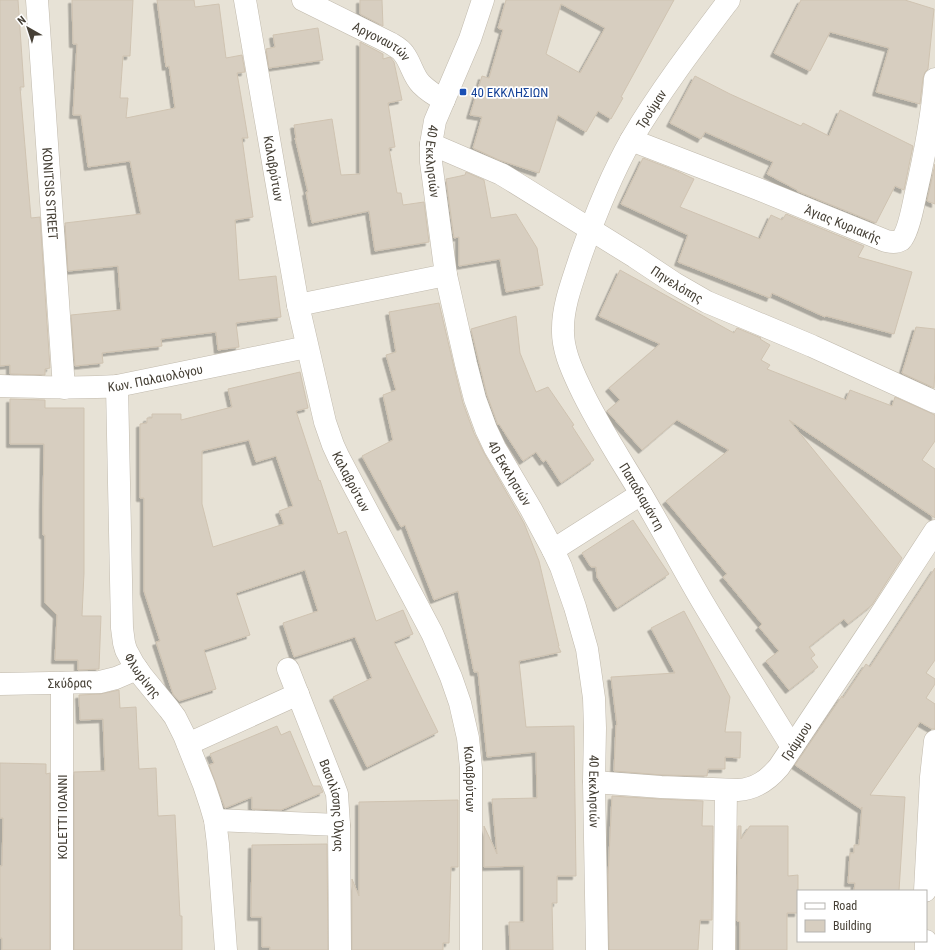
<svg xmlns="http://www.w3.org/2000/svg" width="935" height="950" font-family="'Roboto Condensed',sans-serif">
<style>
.residential{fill:#e7e2d6;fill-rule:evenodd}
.building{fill:#d7cec0;stroke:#cfc3b1;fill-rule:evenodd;filter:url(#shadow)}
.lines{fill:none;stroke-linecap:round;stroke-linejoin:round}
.pedestrian-casing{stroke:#c1baad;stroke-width:23}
.minor-casing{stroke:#c1baad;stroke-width:23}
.pedestrian{stroke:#fff;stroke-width:22}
.minor{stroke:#fff;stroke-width:22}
.transit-dot{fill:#1a4fb4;stroke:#fff;stroke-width:1.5}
.labels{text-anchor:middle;stroke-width:3.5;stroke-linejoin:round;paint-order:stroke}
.street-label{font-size:13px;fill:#464036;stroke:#fff}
.transit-label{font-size:13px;fill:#164399;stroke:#fff;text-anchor:start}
</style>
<defs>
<filter id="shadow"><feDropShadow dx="-3.5" dy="3.5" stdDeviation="0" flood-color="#0004"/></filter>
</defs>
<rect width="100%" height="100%" fill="#f3f0e7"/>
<!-- residential -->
<path class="residential" d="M 0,0 L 935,0 L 935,950 L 0,950 ZM 798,891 L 926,891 L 926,941 L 798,941 Z"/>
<!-- building -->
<g class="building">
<polygon points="0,0 18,0 24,87 20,87 31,218 40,217 50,368 45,369 45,375 10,374 10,365 0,366"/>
<polygon points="72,0 133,0 130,56 123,56 120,98 128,98 126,118 175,108 169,66 166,67 157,0 194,0 195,7 219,4 226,58 242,55 245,72 237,73 248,138 242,138 253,217 235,220 239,280 276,276 281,317 236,323 239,347 218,350 216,332 161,339 162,346 102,353 103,363 75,366 71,315 121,310 118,266 68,271 65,223 141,214 130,161 88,167 81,115 73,115 77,44 73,44"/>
<polygon points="360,0 382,0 383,26 360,14"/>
<path d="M 506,0 L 674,0 L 621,97 L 623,98 L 611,119 L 598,111 L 586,132 L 558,115 L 539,173 L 499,160 L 473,148 L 482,117 L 470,115 L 482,76 L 489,78 L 503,30 L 498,28 ZM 561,4 L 605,28 L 580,73 L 546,54 Z"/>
<polygon points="801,0 905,0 934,9 928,69 925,72 923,78 920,104 876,92 889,48 830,32 810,71 774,53"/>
<polygon points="318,28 323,60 269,68 266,49 275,47 273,35"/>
<polygon points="360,42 383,54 383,59 390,57 394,62 402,100 388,103 395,147 389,148 397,193 401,193 403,205 424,202 429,242 375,251 369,211 312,223 306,192 308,192 295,138 296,138 294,125 332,119 341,175 360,174"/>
<polygon points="695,76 730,94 801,126 803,123 829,136 840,110 913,146 904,190 895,186 876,223 797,191 797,190 767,174 773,162 705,132 701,139 670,123"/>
<polygon points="643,158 677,171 694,179 680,207 760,239 771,215 782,220 786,214 864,246 858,257 912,272 894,334 826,316 825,317 772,293 770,298 678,262 688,235 621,204"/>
<polygon points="935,164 935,204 927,201"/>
<polygon points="466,172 484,180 491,218 516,214 537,248 543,285 506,292 500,259 459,266 459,237 454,238 446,179 465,175"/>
<polygon points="620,270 734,333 737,328 761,338 760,339 770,345 761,360 770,365 767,369 846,400 850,390 892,406 895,397 935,415 935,441 922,460 935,469 935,518 789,420 902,558 872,605 848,624 844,619 809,647 815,655 811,658 818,667 789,690 766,661 779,651 759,627 762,624 723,577 727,574 666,501 729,450 677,420 642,450 607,411 620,400 609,388 660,344 599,316"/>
<polygon points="439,303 454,367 463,403 474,433 484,453 524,523 539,561 559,646 558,646 561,652 519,661 526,727 574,726 576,876 557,876 557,903 552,903 553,950 510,950 509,922 524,922 524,866 484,867 484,826 497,854 492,799 537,798 536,752 487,757 478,672 474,672 458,591 434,600 405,525 401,527 362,456 393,440 383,395 396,390 386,355 396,352 389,312"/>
<polygon points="516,316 520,353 536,392 548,387 574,425 572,426 594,460 561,483 546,460 543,462 536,452 523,461 499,424 498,425 487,395 471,329"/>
<polygon points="916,327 935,329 935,368 934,388 902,373"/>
<path d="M 300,372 L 308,408 L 296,411 L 319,481 L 320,480 L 338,534 L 346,531 L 376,621 L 403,610 L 413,634 L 394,642 L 438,732 L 367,767 L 333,697 L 372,678 L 355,637 L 294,657 L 283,623 L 318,611 L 305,570 L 236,593 L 250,635 L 204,650 L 216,689 L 179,701 L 173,694 L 156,642 L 160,641 L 144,591 L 144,498 L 140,498 L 140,424 L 147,423 L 147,418 L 152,418 L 152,414 L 181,414 L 181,420 L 232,407 L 228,389 ZM 249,440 L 256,462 L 276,456 L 293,506 L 279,511 L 284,524 L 213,547 L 202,504 L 202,451 Z"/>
<polygon points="10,399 45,400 45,408 84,408 84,573 82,616 101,616 99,669 78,670 78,660 55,660 57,615 45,603 45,535 43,535 43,506 44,444 10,444"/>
<polygon points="633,520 669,574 617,608 597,577 596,567 591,567 582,553"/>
<polygon points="935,568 935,660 926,673 935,679 935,684 926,698 935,704 935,729 932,729 920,722 870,795 905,797 899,891 854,891 855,883 848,883 850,853 854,853 854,845 859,845 862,807 861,809 795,765 842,696 843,698 866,664 870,667"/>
<polygon points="684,611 730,697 725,732 741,732 740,758 725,757 725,769 708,769 707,776 662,775 614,771 616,725 617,725 611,677 675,673 651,628"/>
<polygon points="119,690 120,708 136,707 139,769 156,768 158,816 175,815 180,916 182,916 182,950 74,950 74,772 105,771 103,719 80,720 79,695 100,694"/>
<polygon points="277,726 281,735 290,731 313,786 320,786 323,792 281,810 252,809 252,797 225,808 209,765 214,763 210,754"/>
<polygon points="0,763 46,764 46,774 50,773 50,950 2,950 2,938 0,938 0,866 2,866 3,818 0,818"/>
<polygon points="612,796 660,799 703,801 702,826 713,826 712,920 700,920 698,950 609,950 608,876"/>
<polygon points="458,800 458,867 451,867 449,943 443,943 443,950 352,950 352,879 359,896 359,802"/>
<polygon points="738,826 741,826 741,839 750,826 788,826 788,876 798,875 798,913 787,913 787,950 740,950 740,922 737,921"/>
<polygon points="327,844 328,950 270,950 270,947 262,947 262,917 251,917 252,845"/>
</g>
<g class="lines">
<defs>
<polyline id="pedestrian" points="553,550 641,494"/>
<g id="minor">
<path id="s1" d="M 37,0 L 64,388"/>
<path id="s2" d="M 245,0 L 279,197 L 298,305 L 325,422 L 333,445 L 339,458 L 432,633 L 451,677 L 460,703 L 468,738 L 471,768 L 471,950"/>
<path id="s3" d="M 303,0 L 390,43 C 395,46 401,49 404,54 C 411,63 413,76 421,84 C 428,91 436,96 444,100"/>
<path id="s4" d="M 483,0 L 470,39 L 435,121 L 431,144 L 431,162 L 446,275 L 466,364 L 475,399 L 486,429 L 495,448 L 531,509 L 553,550 L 561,567 L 575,607 L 587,649 L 594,698 L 595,728 L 594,782 L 597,950"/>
<path id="s5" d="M 729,0 C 695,45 660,91 631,140 C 610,177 594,218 580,258 C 573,280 563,305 563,328 C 562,348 571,368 579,385 C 597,424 621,460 643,497 C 663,531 682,567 702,601 C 731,650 762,698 792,747"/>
<path id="s6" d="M 631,140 L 758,189 L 886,241 C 891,242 896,243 901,240 C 908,233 913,207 915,197 C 924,158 932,119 935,79"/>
<path id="s7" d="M 431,144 L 501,174 L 511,180 L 635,257 L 674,283 L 707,302 L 812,346 L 935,402"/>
<polyline points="298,305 446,275"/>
<path id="s8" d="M 0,386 C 39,387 78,389 117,386 L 307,347"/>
<path id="s9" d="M 117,386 L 122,628 L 124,643 L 126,650 L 133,663 L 142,676 L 169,709 L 175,717 L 184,735 L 204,785 L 210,803 L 215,820 L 218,844 L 226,950"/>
<path id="s10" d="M 288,669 L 334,786 L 337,794 L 339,825 L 340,950"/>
<path id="s11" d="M 0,684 L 100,682 L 116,678 L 137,669"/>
<polyline points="188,744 298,694"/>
<path id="s12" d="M 594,782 L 661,787 L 738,790 C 756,789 768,780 779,767 L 877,620 L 935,531"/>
<polyline points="215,820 339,825"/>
<polyline points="925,891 931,777 935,741"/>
<polyline points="926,941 926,950"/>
<polyline points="62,950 62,683"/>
<polyline points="724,950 726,790"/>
</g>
</defs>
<!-- pedestrian casing -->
<use href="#pedestrian" class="pedestrian-casing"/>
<!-- minor casing -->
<use href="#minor" class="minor-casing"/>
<!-- pedestrian -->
<use href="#pedestrian" class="pedestrian"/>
<!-- minor -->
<use href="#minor" class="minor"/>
</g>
<!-- markers -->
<rect class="transit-dot" x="459" y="88" width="8" height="8" rx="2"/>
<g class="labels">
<!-- street labels -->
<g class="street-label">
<text dy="5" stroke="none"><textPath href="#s3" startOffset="89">Αργοναυτών</textPath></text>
<text transform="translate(651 109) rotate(-57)" y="5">Τρούμαν</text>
<text dy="5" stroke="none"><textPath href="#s4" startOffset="171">40 Εκκλησιών</textPath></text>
<text dy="5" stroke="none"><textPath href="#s2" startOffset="171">Καλαβρύτων</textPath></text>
<text dy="5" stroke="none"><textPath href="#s1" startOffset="194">KONITSIS STREET</textPath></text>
<text dy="5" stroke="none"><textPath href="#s6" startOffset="228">Άγιας Κυριακής</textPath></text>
<text dy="5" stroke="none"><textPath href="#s7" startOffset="284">Πηνελόπης</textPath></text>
<text dy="5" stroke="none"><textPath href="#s8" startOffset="156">Κων. Παλαιολόγου</textPath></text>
<text dy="5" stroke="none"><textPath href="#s4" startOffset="495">40 Εκκλησιών</textPath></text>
<text dy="5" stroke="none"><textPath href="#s2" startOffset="495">Καλαβρύτων</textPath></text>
<text dy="5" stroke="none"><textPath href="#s5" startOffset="560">Παπαδιαμάντη</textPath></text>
<text dy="5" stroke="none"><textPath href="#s9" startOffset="295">Φλωρίνης</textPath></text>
<text dy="5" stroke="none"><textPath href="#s11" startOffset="70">Σκύδρας</textPath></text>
<text dy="5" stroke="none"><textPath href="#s12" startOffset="224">Γράμμου</textPath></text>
<text dy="5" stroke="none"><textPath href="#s2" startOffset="819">Καλαβρύτων</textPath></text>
<text dy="5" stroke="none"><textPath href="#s4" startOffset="831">40 Εκκλησιών</textPath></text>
<text dy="5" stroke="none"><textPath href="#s10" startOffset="145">Βασιλίσσης Όλγας</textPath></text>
<text transform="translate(62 817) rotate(-90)" y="5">KOLETTI IOANNI</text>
</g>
<!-- transit labels -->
<g class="transit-label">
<text x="471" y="97">40 ΕΚΚΛΗΣΙΩΝ</text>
</g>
</g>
<!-- legend -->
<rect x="797" y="890" width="130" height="52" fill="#ffffff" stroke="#b5b3af"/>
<rect x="805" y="903" width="20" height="6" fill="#ffffff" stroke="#b5b3af"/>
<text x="833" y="910" font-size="12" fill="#464036">Road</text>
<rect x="805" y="920" width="20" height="12" fill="#d7cec0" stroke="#b5b3af"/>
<text x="833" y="930" font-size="12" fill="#464036">Building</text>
<!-- north arrow -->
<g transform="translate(28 28) rotate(321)" stroke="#ffffff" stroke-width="3" paint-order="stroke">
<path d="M0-3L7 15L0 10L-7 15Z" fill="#464036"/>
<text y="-6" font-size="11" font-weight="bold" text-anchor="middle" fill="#464036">N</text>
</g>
</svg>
